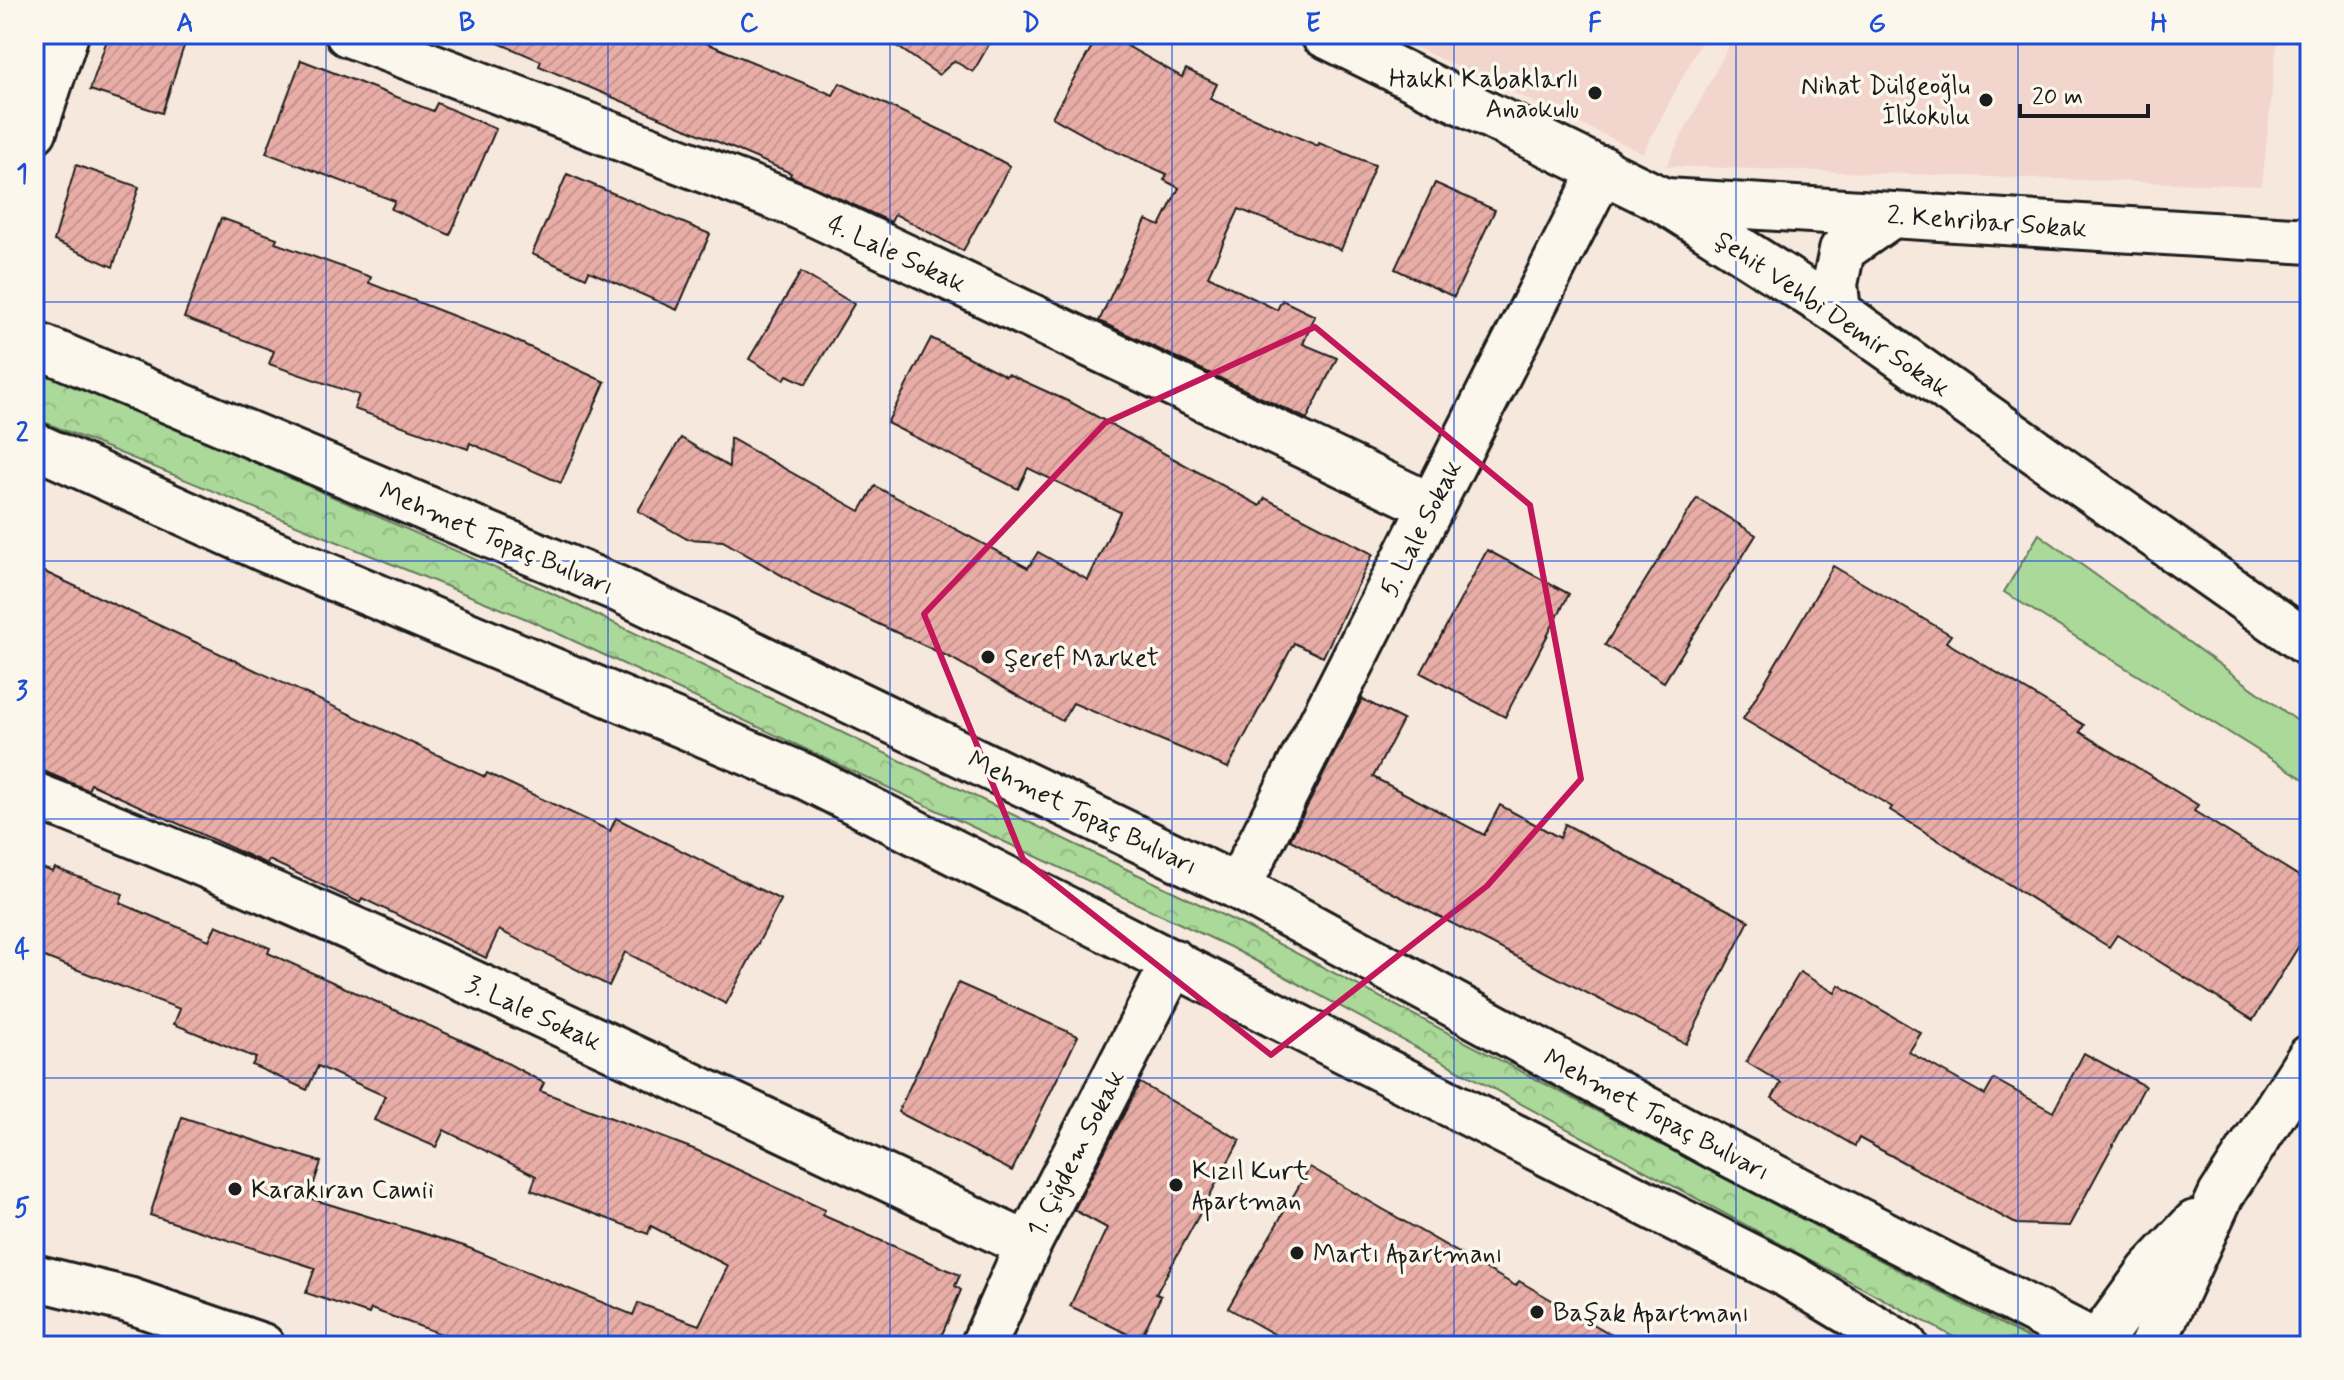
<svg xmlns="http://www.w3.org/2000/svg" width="2344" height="1380" font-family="Mynerve,sans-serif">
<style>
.built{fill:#f2d6cd}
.forest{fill:url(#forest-crowns);stroke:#647a5a;stroke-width:2}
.green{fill:#abd999;stroke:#647a5a;stroke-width:2}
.building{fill:url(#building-hatch);stroke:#1c1c1c;stroke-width:2}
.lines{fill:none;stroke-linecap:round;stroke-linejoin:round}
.minor-casing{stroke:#1c1c1c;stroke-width:50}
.major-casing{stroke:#1c1c1c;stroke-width:50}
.minor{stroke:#fbf7ec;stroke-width:44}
.major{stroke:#fbf7ec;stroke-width:44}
.marked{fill:none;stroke:#c2185b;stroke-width:6;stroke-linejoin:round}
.grid{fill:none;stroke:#1d4ed8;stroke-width:2;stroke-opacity:0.55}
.poi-dot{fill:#1c1c1c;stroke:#fbf7ec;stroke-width:3}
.labels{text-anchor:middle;stroke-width:7;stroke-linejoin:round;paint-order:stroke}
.poi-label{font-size:26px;fill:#1c1c1c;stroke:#fbf7ec;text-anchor:start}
.street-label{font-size:26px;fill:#1c1c1c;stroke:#fbf7ec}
.neatline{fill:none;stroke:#1d4ed8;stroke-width:3}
.grid-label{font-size:26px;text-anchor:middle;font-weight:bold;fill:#1d4ed8}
</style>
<defs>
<pattern id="forest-crowns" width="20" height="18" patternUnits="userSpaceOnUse" patternTransform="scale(2)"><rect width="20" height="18" fill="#abd999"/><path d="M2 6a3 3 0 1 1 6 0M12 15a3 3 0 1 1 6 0" fill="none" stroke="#93ba83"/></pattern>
<pattern id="building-hatch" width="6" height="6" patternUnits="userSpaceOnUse" patternTransform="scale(2)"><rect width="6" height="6" fill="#e8ada6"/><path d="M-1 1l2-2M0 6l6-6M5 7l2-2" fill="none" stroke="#c6948e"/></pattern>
</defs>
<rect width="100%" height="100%" fill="#f7e8de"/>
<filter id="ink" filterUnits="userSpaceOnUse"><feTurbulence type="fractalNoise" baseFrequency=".0125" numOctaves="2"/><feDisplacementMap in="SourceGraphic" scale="16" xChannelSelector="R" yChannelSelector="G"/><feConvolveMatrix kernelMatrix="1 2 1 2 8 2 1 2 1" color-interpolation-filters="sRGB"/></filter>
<g filter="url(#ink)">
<!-- built -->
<g class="built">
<polygon points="1387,34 1705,34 1643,153"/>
<polygon points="1735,34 2278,34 2262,186 1666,166"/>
</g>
<!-- forest -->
<polygon class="forest" points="34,366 543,589 1241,924 2030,1339 2026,1346 1970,1346 1230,947 529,620 34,418"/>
<!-- green -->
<polygon class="green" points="2039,534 2310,730 2310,783 2004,592"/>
<!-- building -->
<g class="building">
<polygon points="109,34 188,34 162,113 90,90"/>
<polygon points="477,34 684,34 833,95 840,83 960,139 1010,166 963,251 895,214 891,222 790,176 791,173 539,66 541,61"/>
<polygon points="879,34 995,34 973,72 954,61 939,75"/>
<polygon points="1099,34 1106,34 1182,77 1186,69 1217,84 1210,99 1318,146 1319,143 1375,165 1341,250 1239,209 1208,276 1277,310 1282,300 1315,316 1303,344 1337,358 1307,419 1099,321 1146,220 1160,226 1179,188 1164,180 1167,174 1108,148 1052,117"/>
<polygon points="301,60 433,111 437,103 496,129 450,235 391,209 395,201 266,153"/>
<polygon points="76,165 139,187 113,267 54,241"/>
<polygon points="567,174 710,234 677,310 589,271 586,278 532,254"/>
<polygon points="1435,183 1495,210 1454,297 1395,269"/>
<polygon points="221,218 277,238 275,243 371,277 369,283 510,338 605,382 561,483 470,443 468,449 354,409 359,395 269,364 274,351 184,318"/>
<polygon points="801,272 854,304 806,384 787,375 784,380 749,359"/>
<polygon points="931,338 1006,376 1008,374 1072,403 1260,506 1265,498 1373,554 1323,657 1294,643 1228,768 1073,703 1062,721 951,658 812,593 723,541 687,539 638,511 681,438 729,467 730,438 860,511 875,486 1028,568 1038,552 1088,580 1120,512 1028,468 1018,489 887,423"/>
<polygon points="1697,498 1756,535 1664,682 1605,645"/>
<polygon points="1487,550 1569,594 1505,717 1421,673"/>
<polygon points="1833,566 1951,635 1946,642 2084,725 2080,732 2198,805 2194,811 2310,883 2310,928 2253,1020 2117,935 2109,947 1890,810 1892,807 1743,719"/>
<polygon points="34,567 485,777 487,773 610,831 616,818 781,900 726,1004 625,952 609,986 499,930 486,958 362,898 360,903 269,860 267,864 91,784 88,790 34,767"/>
<polygon points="1362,699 1403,720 1373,777 1484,835 1500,805 1560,838 1565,824 1749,921 1686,1044 1290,840"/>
<polygon points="34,865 53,872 55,868 123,894 120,903 209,940 216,925 270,948 268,953 481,1049 544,1083 540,1091 696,1150 825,1210 822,1215 960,1275 955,1286 961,1290 937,1346 475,1346 371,1309 369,1314 306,1293 315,1268 150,1215 182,1117 321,1162 309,1198 464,1246 633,1315 638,1303 699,1325 728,1266 651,1226 648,1234 531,1190 536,1176 444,1130 436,1147 374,1120 385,1096 318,1066 307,1090 252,1065 256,1058 174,1024 180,1009 34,953"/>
<polygon points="1800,972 1835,993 1839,985 1921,1033 1909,1052 1985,1095 1994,1079 2053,1112 2084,1053 2145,1086 2069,1226 2016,1224 1859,1138 1855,1146 1772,1098 1781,1083 1746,1062"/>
<polygon points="958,983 1078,1036 1012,1171 898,1112"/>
<polygon points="1140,1083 1240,1140 1156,1294 1161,1296 1140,1340 1070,1306 1107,1228 1074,1210"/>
<polygon points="1310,1167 1516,1286 1519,1281 1631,1346 1295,1346 1228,1308"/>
</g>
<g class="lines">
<defs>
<g id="minor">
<polyline points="348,34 796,205 1431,506"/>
<polyline points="1323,34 1664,201 1838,312 2310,645"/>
<polyline points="34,131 66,34"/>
<polyline points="1666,201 2310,241"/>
<polyline points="1838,312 1835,284 1842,250 1892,215"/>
<path d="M 34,795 C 373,928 699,1090 1028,1245"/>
<polyline points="1238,887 1603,169"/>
<polyline points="34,1277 128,1300 262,1346"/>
<polyline points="2097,1344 2150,1271 2195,1223"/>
<polyline points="983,1346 1028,1245 1174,962"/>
<polyline points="2152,1346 2221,1195 2310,1057"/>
</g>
<g id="major">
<polyline points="34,344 616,588 1238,887 1718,1148 2102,1346"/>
<polyline points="34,445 264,549 806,777 1789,1276 1905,1346"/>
</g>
</defs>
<!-- minor casing -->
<use href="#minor" class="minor-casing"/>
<!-- major casing -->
<use href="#major" class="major-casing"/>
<!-- minor -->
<use href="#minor" class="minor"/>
<!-- major -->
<use href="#major" class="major"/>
</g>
</g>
<!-- marked area -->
<path class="marked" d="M 1315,327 L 1530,505 L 1581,779 L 1487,886 L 1271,1055 L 1023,859 L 924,614 L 1105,423 Z"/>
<!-- grid -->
<path class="grid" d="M 326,34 L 326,1346M 608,34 L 608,1346M 890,34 L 890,1346M 1172,34 L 1172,1346M 1454,34 L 1454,1346M 1736,34 L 1736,1346M 2018,34 L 2018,1346M 34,302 L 2310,302M 34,561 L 2310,561M 34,819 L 2310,819M 34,1078 L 2310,1078"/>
<!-- markers -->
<g class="poi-dot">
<circle cx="1595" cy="93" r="8"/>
<circle cx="1986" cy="100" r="8"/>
<circle cx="988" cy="657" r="8"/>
<circle cx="1176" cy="1185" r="8"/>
<circle cx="235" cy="1189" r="8"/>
<circle cx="1297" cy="1253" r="8"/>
<circle cx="1537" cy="1312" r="8"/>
</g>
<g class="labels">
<!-- poi labels -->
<g class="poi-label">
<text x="1579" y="87" text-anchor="end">Hakkı Kabaklarlı<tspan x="1579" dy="30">Anaokulu</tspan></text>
<text x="1970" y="94" text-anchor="end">Nihat Dülgeoğlu<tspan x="1970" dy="30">İlkokulu</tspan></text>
<text x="1004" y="666">Şeref Market</text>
<text x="1192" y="1179">Kızıl Kurt<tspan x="1192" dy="30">Apartman</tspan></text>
<text x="251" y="1198">Karakıran Camii</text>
<text x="1313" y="1262">Martı Apartmanı</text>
<text x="1553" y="1321">Başak Apartmanı</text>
</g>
<!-- street labels -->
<g class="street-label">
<text transform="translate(1987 221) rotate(4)" y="9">2. Kehribar Sokak</text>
<text transform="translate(897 253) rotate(25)" y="9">4. Lale Sokak</text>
<text transform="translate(1833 313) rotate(34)" y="9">Şehit Vehbi Demir Sokak</text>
<text transform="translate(1420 528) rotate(-63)" y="9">5. Lale Sokak</text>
<text transform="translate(497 538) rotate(23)" y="9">Mehmet Topaç Bulvarı</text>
<text transform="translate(1083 812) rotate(26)" y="9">Mehmet Topaç Bulvarı</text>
<text transform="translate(534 1012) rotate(25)" y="9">3. Lale Sokak</text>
<text transform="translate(1657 1114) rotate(28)" y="9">Mehmet Topaç Bulvarı</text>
<text transform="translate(1075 1153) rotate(-63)" y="9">1. Çiğdem Sokak</text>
</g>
</g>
<!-- margin -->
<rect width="2344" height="1380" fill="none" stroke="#fbf7ec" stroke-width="88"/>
<!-- scale -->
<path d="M2020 104v12h128v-12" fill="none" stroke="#1c1c1c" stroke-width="4"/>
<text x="2032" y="104" font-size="24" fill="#1c1c1c" stroke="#fbf7ec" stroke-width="6" paint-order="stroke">20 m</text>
<rect x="44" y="44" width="2256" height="1292" class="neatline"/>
<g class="grid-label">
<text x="185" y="31">A</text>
<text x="467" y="31">B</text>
<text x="749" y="31">C</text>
<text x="1031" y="31">D</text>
<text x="1313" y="31">E</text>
<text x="1595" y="31">F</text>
<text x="1877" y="31">G</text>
<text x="2159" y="31">H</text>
<text x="22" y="182">1</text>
<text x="22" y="441">2</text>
<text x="22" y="699">3</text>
<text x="22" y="958">4</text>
<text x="22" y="1216">5</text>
</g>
</svg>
